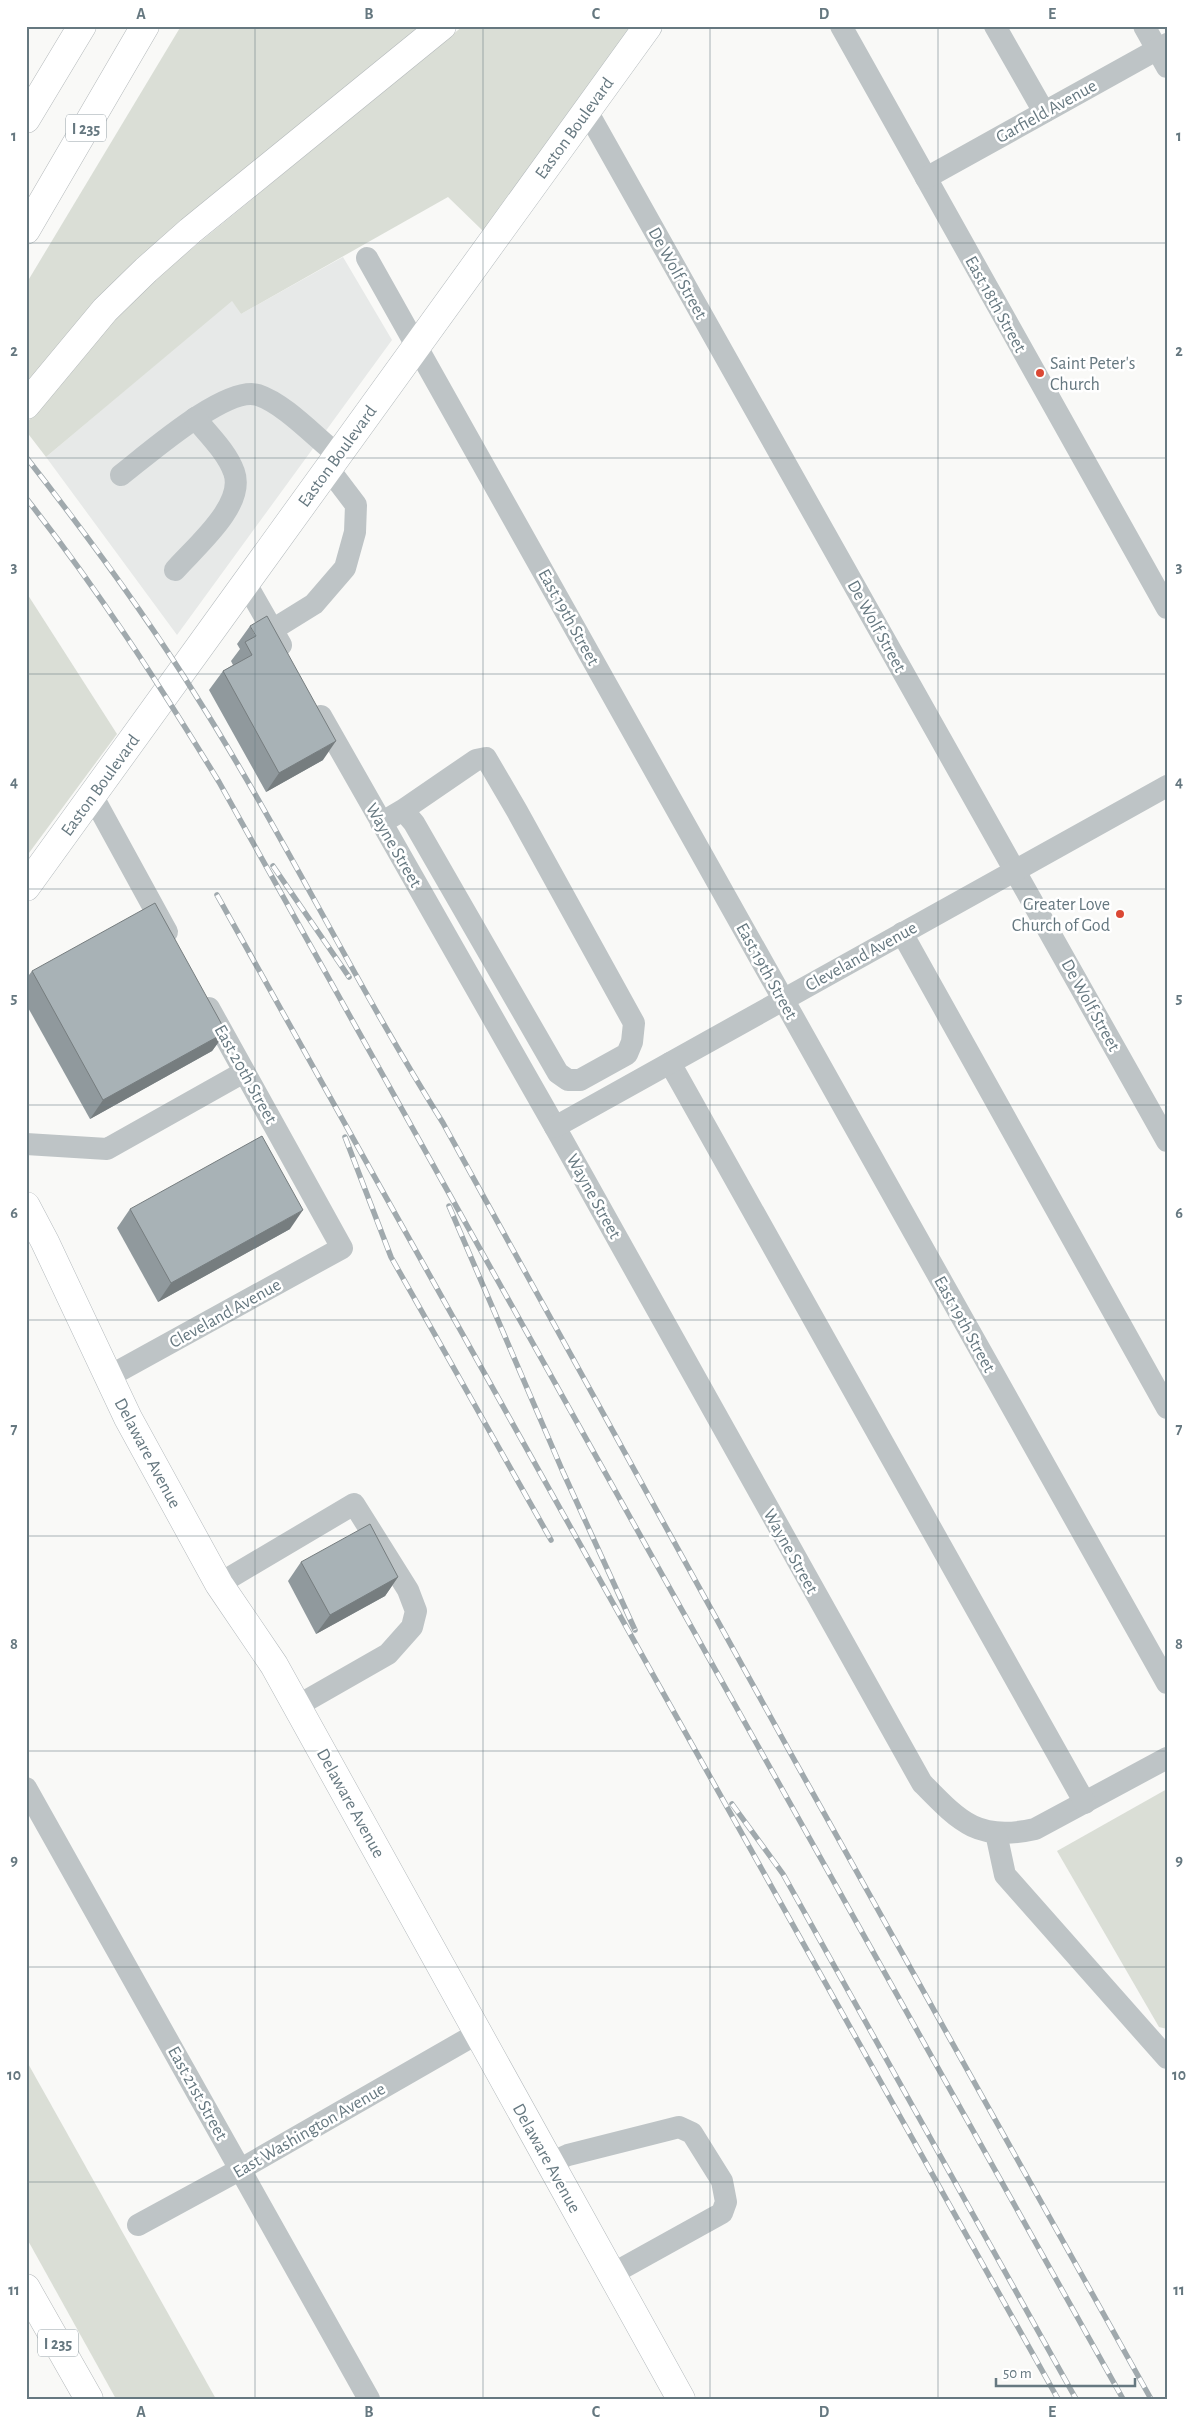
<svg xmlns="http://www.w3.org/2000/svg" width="1193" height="2425" font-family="'Alegreya Sans',sans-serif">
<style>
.built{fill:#e7e9e8}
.green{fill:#daded6}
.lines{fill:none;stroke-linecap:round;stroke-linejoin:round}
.major-casing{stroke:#b4babd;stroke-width:29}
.highway-casing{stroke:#b4b9bb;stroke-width:29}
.minor{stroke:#bec4c6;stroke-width:22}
.major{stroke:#fff;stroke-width:28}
.highway{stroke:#fff;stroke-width:28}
.rail-casing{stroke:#a0a9ad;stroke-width:5.5}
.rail{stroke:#fff;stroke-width:4;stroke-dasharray:11;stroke-linecap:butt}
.wall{fill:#90999d}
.shaded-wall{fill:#767d7f}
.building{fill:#a8b2b6;stroke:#767d7f}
.grid{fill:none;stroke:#667880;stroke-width:1;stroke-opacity:0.55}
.poi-dot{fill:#db4834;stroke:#fff;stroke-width:2}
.labels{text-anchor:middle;stroke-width:5;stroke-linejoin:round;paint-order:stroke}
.shield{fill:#fff;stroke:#94a0a6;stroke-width:1}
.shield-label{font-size:16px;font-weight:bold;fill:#667880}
.street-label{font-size:18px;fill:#667880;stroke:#fff}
.poi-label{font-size:18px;fill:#667880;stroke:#fff;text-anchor:start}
.neatline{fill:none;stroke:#667880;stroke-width:2}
.grid-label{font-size:16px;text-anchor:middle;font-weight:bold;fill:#667880}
</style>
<rect width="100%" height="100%" fill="#f9f9f7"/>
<!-- built -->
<polygon class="built" points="343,257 392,340 177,635 46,457 232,300 241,314"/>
<!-- green -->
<g class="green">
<polygon points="181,26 426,26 26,385 26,284"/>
<polygon points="463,26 632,26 483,231 448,197 241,314 232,301 46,457 26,431 26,424 91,345 156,278"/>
<polygon points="26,592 117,734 26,857"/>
<polygon points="1167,1789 1167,2029 1159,2027 1057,1851"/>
<polygon points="26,2060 216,2399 116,2399 26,2237"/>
</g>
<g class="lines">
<defs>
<g id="major">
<polyline points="26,887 648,26"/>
<polyline points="26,1206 45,1242 128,1418 219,1584 274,1665 681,2399"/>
</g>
<g id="highway">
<polyline points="26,119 82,26"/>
<polyline points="26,230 145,26"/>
<polyline points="26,405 105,310 146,270 190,231 442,26"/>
<polyline points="26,2288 89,2399"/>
</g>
</defs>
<!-- major casing -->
<use href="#major" class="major-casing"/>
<!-- highway casing -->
<use href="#highway" class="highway-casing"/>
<!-- minor -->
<g class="minor">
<polyline points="841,26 1167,608"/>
<polyline points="995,26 1044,112"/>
<polyline points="1144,26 1167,67"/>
<polyline points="587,111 1167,1141"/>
<polyline points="926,178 1167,44"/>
<polyline points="367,258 1167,1683"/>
<path d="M 121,475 C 147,455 226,385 258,395 C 285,404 315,437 338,455"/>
<path d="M 175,570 C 195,547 246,505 234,472 C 227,452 208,434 195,418"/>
<polyline points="245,582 281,645"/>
<polyline points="272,630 314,604 345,568 355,532 356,505 328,468"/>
<path d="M 321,716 L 555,1127 L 922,1783 C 960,1822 978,1842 1035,1829 L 1167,1758"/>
<polyline points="92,795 167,932"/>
<polyline points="381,823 403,810 414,823 558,1073 568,1080 580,1080 627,1054 632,1042 634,1023 517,811 486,758 476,760 403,810"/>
<polyline points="902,933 1167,1408"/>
<polyline points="670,1063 1085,1803"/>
<polyline points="555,1127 1167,786"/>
<polyline points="26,1144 107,1149 244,1072"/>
<polyline points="108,1377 342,1248 209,1008"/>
<polyline points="219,1584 354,1504 408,1590 416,1611 412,1627 388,1654 297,1706"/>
<polyline points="26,1788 369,2399"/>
<polyline points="996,1833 1005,1875 1167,2058"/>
<polyline points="550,2163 568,2155 679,2127 692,2133 722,2181 726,2202 722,2213 612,2274"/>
<polyline points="138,2225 241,2169 478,2033"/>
</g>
<!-- major -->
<use href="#major" class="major"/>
<!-- highway -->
<use href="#highway" class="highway"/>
<defs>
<g id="rail">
<path d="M 26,457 C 87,535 146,615 198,699 C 285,837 356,985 443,1123 L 791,1754 L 1151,2399"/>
<path d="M 26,498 C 97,588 159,684 219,782 L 1123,2399"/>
<polyline points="273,866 349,977"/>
<polyline points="217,895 1058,2399"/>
<polyline points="345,1137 391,1257 551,1540"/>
<polyline points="449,1206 563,1472 635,1630"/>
<polyline points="732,1804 783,1874 1076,2399"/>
</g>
</defs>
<!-- rail casing -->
<use href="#rail" class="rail-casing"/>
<!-- rail -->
<use href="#rail" class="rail"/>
</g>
<!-- wall -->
<g class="wall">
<polygon points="250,626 323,760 266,792 209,690 223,671 233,665 231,661 240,649 237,644"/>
<polygon points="32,971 226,1032 212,1051 90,1119 26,1004 26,979"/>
<polygon points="130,1209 290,1229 158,1302 117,1228"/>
<polygon points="301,1562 398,1577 385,1596 316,1634 288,1581"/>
</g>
<!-- shaded-wall -->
<g class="shaded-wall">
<polygon points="336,741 323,760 266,792 279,773"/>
<polygon points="226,1032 212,1051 90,1119 103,1100"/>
<polygon points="303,1210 290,1229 158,1302 171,1283"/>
<polygon points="398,1577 385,1596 316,1634 330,1615"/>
</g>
<!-- building -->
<g class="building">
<polygon points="267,616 336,741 279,773 223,671 252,655 245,642 256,636 250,626"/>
<polygon points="155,903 226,1032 103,1100 32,971"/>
<polygon points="262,1136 303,1210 171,1283 130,1209"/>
<polygon points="370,1524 398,1577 330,1615 301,1562"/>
</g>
<!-- grid -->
<path class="grid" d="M 255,26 L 255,2399M 483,26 L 483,2399M 710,26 L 710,2399M 938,26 L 938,2399M 26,243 L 1167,243M 26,458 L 1167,458M 26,674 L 1167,674M 26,889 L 1167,889M 26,1105 L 1167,1105M 26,1320 L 1167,1320M 26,1536 L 1167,1536M 26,1751 L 1167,1751M 26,1967 L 1167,1967M 26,2182 L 1167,2182"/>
<!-- markers -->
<g class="poi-dot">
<circle cx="1040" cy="373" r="5"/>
<circle cx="1120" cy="914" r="5"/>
</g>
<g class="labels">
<!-- shield labels -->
<g class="shield">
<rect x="66" y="114.5" width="40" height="27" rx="4"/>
<rect x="38" y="2329.5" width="40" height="27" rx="4"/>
</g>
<g class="shield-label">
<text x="86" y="134">I 235</text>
<text x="58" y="2349">I 235</text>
</g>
<!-- street labels -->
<g class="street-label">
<text transform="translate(1046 111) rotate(-29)" y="6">Garfield Avenue</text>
<text transform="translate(574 128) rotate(-54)" y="6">Easton Boulevard</text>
<text transform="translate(678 273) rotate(61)" y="6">De Wolf Street</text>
<text transform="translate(996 304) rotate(61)" y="6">East 18th Street</text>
<text transform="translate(337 456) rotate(-54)" y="6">Easton Boulevard</text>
<text transform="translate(569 617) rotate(61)" y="6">East 19th Street</text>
<text transform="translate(877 626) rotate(61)" y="6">De Wolf Street</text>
<text transform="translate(100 785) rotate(-54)" y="6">Easton Boulevard</text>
<text transform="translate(394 845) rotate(60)" y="6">Wayne Street</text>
<text transform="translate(861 956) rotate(-29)" y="6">Cleveland Avenue</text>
<text transform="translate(767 971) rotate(61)" y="6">East 19th Street</text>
<text transform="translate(1091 1005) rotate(61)" y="6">De Wolf Street</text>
<text transform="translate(246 1074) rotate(61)" y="6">East 20th Street</text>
<text transform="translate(594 1196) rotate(61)" y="6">Wayne Street</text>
<text transform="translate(225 1313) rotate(-29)" y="6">Cleveland Avenue</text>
<text transform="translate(965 1324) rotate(61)" y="6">East 19th Street</text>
<text transform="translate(148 1453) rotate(62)" y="6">Delaware Avenue</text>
<text transform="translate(791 1551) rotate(61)" y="6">Wayne Street</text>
<text transform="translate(351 1803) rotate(61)" y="6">Delaware Avenue</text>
<text transform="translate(198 2093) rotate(61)" y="6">East 21st Street</text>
<text transform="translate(309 2130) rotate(-30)" y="6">East Washington Avenue</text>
<text transform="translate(547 2158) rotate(61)" y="6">Delaware Avenue</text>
</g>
<!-- poi labels -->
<g class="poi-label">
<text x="1050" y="369">Saint Peter's<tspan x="1050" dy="21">Church</tspan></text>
<text x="1110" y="910" text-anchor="end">Greater Love<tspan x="1110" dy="21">Church of God</tspan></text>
</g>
</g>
<!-- border -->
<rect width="1193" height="2425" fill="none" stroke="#ffffff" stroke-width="55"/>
<!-- scale -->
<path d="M996 2378v8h139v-8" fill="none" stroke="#667880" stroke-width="2.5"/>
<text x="1003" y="2378" font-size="15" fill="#667880" stroke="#ffffff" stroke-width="4" paint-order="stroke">50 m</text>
<rect x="28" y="28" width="1138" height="2370" class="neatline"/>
<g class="grid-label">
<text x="141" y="19">A</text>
<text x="369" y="19">B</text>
<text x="596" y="19">C</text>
<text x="824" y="19">D</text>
<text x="1052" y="19">E</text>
<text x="14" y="141">1</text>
<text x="1179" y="141">1</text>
<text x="14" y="356">2</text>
<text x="1179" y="356">2</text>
<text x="14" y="572">3</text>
<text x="1179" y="572">3</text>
<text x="14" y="787">4</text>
<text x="1179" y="787">4</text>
<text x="14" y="1003">5</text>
<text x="1179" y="1003">5</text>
<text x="14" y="1218">6</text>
<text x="1179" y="1218">6</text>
<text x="14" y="1434">7</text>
<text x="1179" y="1434">7</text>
<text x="14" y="1649">8</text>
<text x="1179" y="1649">8</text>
<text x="14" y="1865">9</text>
<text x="1179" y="1865">9</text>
<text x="14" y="2080">10</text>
<text x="1179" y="2080">10</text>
<text x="14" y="2295">11</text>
<text x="1179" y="2295">11</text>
<text x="141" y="2417">A</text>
<text x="369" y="2417">B</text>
<text x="596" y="2417">C</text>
<text x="824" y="2417">D</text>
<text x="1052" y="2417">E</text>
</g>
</svg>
